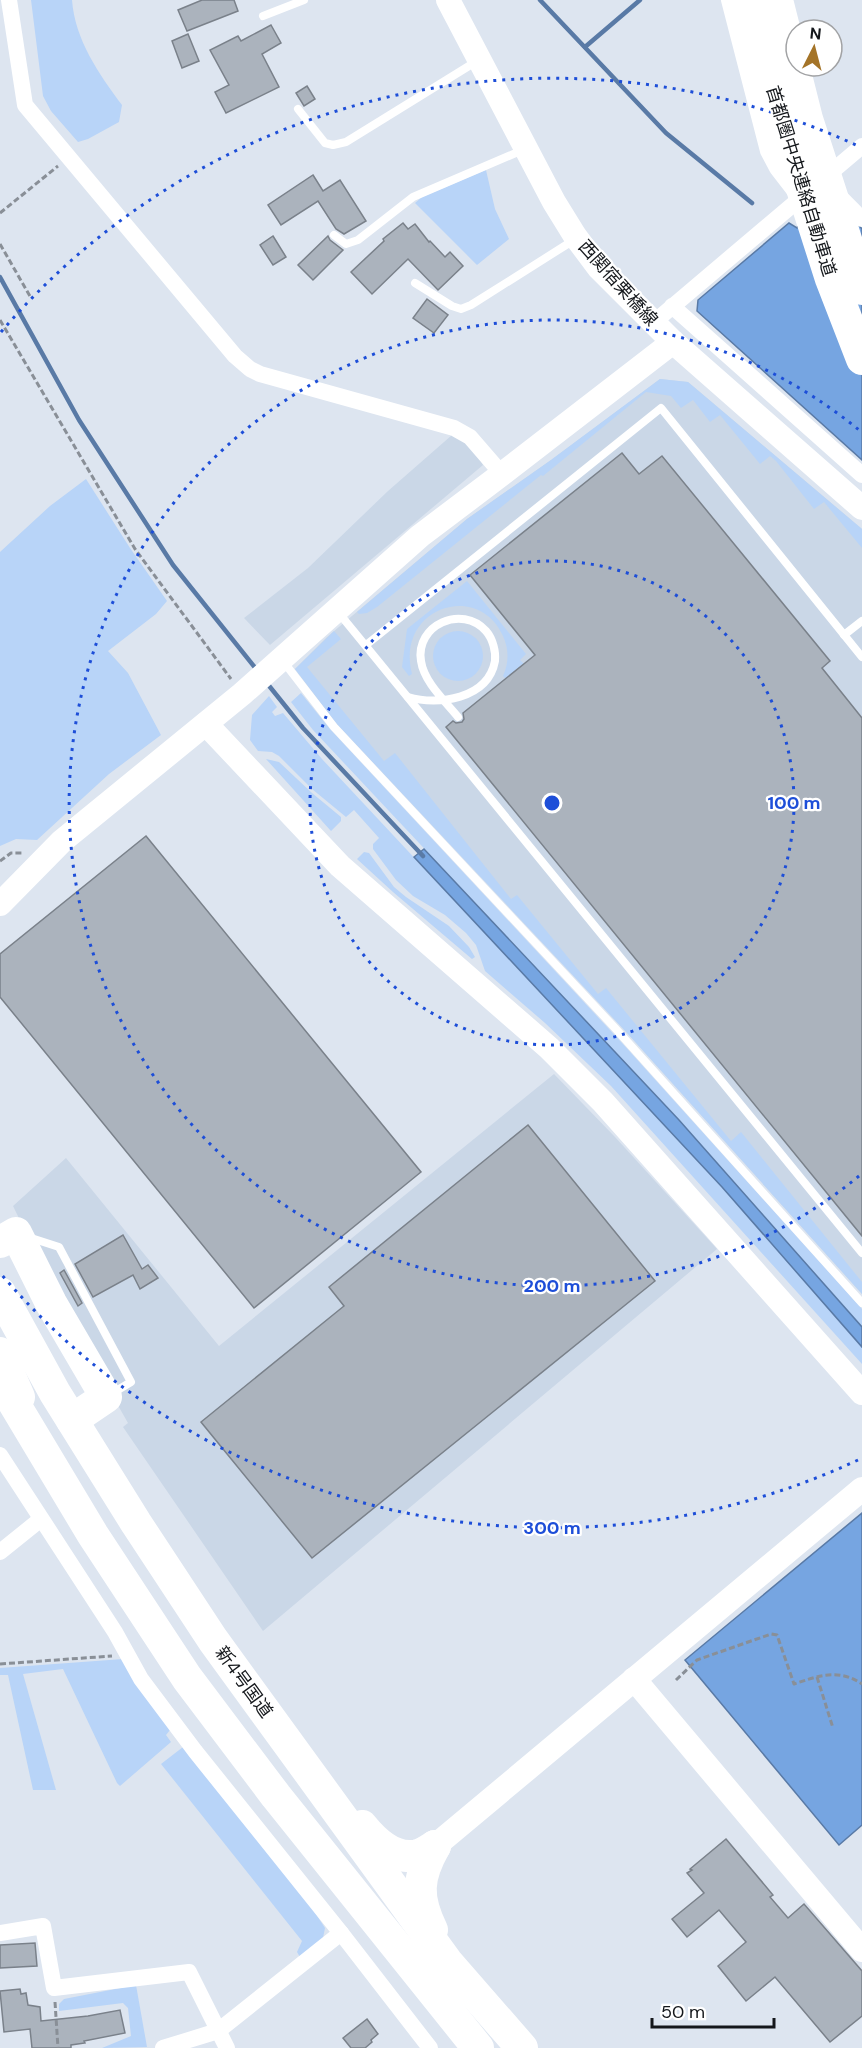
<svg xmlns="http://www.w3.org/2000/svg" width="862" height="2048" font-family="'DM Sans','Noto Sans JP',sans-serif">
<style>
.built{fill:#cad7e7}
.green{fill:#b8d4f8}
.water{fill:#76a5e1;stroke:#597aa6;stroke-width:1.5}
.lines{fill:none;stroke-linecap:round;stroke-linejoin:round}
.stream{stroke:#597aa6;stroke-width:4.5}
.building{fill:#abb3bd;stroke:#7a818a;stroke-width:1.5}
.path{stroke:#898f97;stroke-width:3;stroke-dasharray:6 3;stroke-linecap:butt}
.lane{stroke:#fff;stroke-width:8}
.street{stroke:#fff;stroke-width:16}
.secondary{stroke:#fff;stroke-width:24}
.highway{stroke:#fff;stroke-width:32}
.ring{fill:none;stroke:#1d4ed8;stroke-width:3;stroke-dasharray:3 6}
.labels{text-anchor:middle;stroke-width:4.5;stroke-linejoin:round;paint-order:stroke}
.street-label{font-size:18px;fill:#14171b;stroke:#fff}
.centre{fill:#1d4ed8;stroke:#fff;stroke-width:3}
.ring-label{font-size:18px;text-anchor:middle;font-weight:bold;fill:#1d4ed8;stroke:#fff;stroke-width:4.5;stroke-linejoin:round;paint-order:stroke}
</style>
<rect width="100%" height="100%" fill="#dde5f0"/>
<!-- built -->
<g class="built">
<polygon points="660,379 688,382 862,529 862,1294 628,1034 336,723 295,669 327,637 467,519 551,460"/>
<polygon points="452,435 465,440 478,456 483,465 270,645 244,618 308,568 388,491"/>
<polygon points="554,1074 615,1137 717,1249 263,1631 123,1427 128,1423 67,1316 13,1206 66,1158 219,1346"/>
</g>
<!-- green -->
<g class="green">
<path d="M 31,0 L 72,0 C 75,40 99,74 122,105 L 119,122 L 88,139 L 78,142 L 51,111 L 43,96 Z"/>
<polygon points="486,170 495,209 509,239 477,265 415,203 422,197"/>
<polygon points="660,379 688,382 862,529 862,548 824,502 814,509 776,461 770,456 760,464 720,415 710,422 693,400 681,408 671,396 646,392 543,476 541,475 377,607 367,613 359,614 357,612 467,519 551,460"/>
<polygon points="86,479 130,548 167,601 156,614 108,651 128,673 161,735 109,774 37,840 16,839 0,846 0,552 50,506"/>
<path d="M 467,581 L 526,654 L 520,660 L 524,664 L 506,679 L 503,676 C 509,663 509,649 503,636 C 478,580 395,608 412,674 L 409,676 L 402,667 L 407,629 Z"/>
<polygon points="334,631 341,639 307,667 384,761 395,753 511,899 517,895 598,994 606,988 731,1141 741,1132 862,1282 862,1294 628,1034 336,723 295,669"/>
<circle cx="458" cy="656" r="25"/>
<polygon points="301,693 330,729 623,1044 862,1309 862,1327 679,1120 313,730 291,702"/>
<polygon points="269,696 277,707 272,712 275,716 283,713 322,759 722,1187 862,1347 862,1364 611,1086 545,1023 485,971 476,945 466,933 445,915 413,896 396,880 373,849 373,844 379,838 354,810 346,817 312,789 279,756 272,752 258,751 250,740 252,715"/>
<polygon points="266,759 279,762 312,793 341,817 341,821 331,831"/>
<polygon points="364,852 369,853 394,887 406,897 449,926 469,947 475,957 472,959 393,892 357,859"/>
<polygon points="123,1659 170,1730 166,1735 171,1742 120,1786 117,1783 63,1669 23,1674 56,1790 33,1790 8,1675 0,1675 0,1668"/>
<polygon points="183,1747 301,1891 325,1928 323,1938 300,1957 297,1952 302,1941 161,1764"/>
<polygon points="136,1985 147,2047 102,2048 131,2036 128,2008 123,2003 59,2011 59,2004 64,1999"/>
</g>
<!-- water -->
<g class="water">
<polygon points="813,201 858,224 862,229 862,460 697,311 698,300 789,223 797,228"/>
<polygon points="424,849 679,1120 862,1327 862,1347 722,1187 414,857"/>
<polygon points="862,1513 862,1825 839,1845 685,1660"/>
</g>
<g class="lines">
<!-- stream -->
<g class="stream">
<polyline points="540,0 666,133 752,203"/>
<polyline points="585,47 640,0"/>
<polyline points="0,277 79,420 173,565 257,670"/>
<polyline points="266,682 303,728 423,856"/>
</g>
</g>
<!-- building -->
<g class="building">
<polygon points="202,0 234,0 238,11 187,31 178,10"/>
<polygon points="271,25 281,43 262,54 279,87 226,113 215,92 229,85 210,50 238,36 241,41"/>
<polygon points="188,34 199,61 182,68 172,41"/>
<polygon points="307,86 315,99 304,106 296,93"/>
<polygon points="313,175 323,191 340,180 366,221 344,234 336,229 318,201 281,225 268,205"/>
<polygon points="403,223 408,229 415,224 429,242 430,241 445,257 450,252 463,266 438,290 408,259 372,294 351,272 384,241 383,239"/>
<polygon points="273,236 286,257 273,265 260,245"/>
<polygon points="328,236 330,240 343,250 313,280 298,265"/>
<polygon points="427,299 448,315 434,333 413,318"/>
<polygon points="622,453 639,474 662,456 830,661 822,668 862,718 862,1236 446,727 453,721 456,723 462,722 464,719 463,713 535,655 470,575"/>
<polygon points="146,836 421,1172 254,1308 0,997 0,954"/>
<polygon points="528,1125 655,1281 312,1558 201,1422 344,1306 329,1287"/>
<polygon points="123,1235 142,1269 148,1265 158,1278 140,1289 133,1275 93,1297 75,1264"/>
<polygon points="64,1270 82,1303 78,1306 60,1273"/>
<polygon points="726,1839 773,1895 770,1897 788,1918 804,1904 862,1971 862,2016 830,2042 775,1977 746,2001 718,1966 746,1942 719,1910 687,1937 672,1919 704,1893 687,1873 692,1870 690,1869"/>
<polygon points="35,1943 37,1966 0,1968 0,1945"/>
<polygon points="20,1989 21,1994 26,1993 28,2005 40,2007 41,2021 88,2016 120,2010 125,2033 84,2041 85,2043 71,2045 71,2048 32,2048 30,2029 4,2032 0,1991"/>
<polygon points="367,2019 378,2034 371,2040 372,2042 365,2048 351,2048 343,2038"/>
</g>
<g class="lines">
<!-- path -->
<g class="path">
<polyline points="0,213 58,166"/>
<polyline points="0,244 31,298"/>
<polyline points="0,320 135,549 231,679"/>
<polyline points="0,861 11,853 23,853"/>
<polyline points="0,1664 112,1656"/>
<polyline points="817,1677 833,1728"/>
<path d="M 676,1680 L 697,1660 L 771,1634 L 777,1635 L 794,1684 C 818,1676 839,1668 862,1684"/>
<polyline points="55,2002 58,2048"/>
</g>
<!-- lane -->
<g class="lane">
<polyline points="263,16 304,0"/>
<polyline points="298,109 325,143 333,145 346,142 477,61"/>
<polyline points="334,235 346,244 358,240 413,197 525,149"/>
<polyline points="415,283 452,306 461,309 471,305 574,240"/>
<polyline points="338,612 862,1253"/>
<polyline points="844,635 862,621"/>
<polyline points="366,645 661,408 862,657"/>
<polyline points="283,661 334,727 615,1028 862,1303"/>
<path d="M 408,697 C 438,706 488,699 495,661 C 496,652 493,639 486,631 C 462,604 415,625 421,661 C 424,682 445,701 458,717"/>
<polyline points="28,1237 59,1247 131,1382 111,1394"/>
</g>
<!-- street -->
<g class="street">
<polyline points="9,0 25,105 235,356 250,369 260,374 454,428 470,437 502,474"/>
<polyline points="729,0 768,151 777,168 794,190"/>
<polyline points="838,195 862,219"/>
<polyline points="672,306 862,475"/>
<polyline points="653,323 862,146"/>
<polyline points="0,1455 115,1632 141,1679 195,1751 341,1933 430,2048"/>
<polyline points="0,1552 41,1519"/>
<polyline points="0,1933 43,1926 54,1988 189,1972 227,2048"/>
<polyline points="163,2048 218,2031 341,1933"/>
</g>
<!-- secondary -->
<g class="secondary">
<polyline points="448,0 554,202 575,236 599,268 673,342 862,508"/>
<polyline points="206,724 340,866 549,1048 603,1102 862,1393"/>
<polyline points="0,904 62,841 242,694 420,536 502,474 673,342"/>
<polyline points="634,1679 862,1950"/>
<polyline points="435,1846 862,1489"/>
</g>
<!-- highway -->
<g class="highway">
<polyline points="751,0 782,126 831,279 862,359"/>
<polyline points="777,0 807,119 862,289"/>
<polyline points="0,1242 16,1233 51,1303 106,1397 72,1420"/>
<polyline points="0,1293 55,1393 136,1523 213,1640 447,1962 522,2048"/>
<polyline points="0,1353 19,1397"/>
<polyline points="0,1380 93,1535 187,1678 276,1796 478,2048"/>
<path d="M 362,1826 C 375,1842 394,1861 418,1855 C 424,1853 430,1849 435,1846"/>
<path d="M 432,1930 C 416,1897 417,1878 435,1846"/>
</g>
</g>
<!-- distance rings -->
<g class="ring">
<circle cx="552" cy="803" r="242"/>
<path d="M859 1176A483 483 0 1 1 859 430"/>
<path d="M858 1460A725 725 0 0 1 1 1274M1 332A725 725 0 0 1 858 146"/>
</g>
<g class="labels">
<!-- street labels -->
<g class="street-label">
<text transform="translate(801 181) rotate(73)" y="6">首都圏中央連絡自動車道</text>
<text transform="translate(618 283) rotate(48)" y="6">西関宿栗橋線</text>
<text transform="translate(244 1682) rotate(54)" y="6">新4号国道</text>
</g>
</g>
<circle cx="552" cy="803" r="9" class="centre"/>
<g class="ring-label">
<text x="794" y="809">100 m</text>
<text x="552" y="1292">200 m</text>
<text x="552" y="1534">300 m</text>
</g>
<!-- north arrow -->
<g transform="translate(814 48) rotate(6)"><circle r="28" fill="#ffffff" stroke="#a1a2a4" stroke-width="1.5"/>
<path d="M0-4.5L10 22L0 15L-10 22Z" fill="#a47428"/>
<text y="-9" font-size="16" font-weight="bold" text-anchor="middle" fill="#14171b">N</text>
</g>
<!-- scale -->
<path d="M652 2018v9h122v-9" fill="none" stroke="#14171b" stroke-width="3"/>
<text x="661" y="2018" font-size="18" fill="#14171b" stroke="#ffffff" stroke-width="4.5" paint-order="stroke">50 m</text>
</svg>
